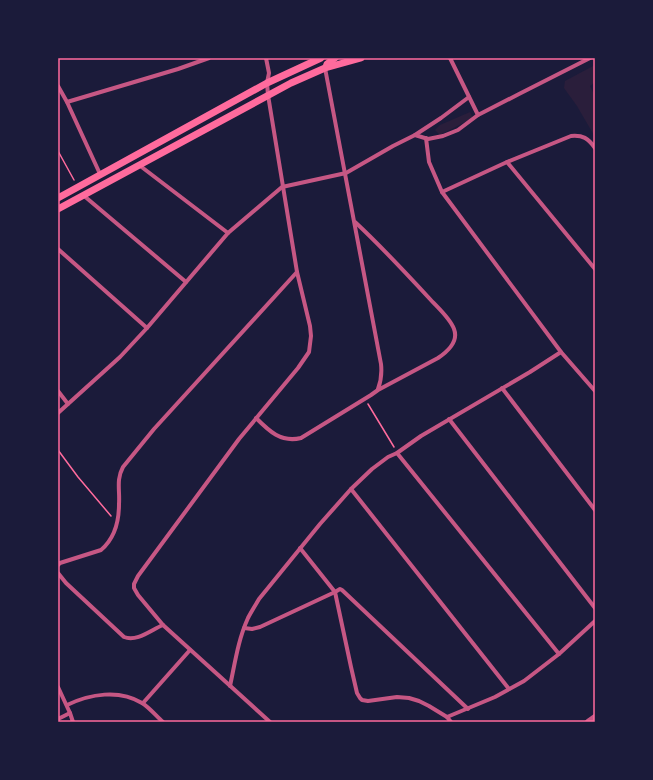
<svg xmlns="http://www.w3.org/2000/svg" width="653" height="780" font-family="'IBM Plex Serif',serif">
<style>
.green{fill:#2a1e3b}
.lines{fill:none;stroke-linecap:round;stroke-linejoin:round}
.path{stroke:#ff6b9d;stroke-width:1.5}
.minor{stroke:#c65784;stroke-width:4}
.tertiary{stroke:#c65784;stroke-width:6}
.secondary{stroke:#ff6b9d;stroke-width:7}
.neatline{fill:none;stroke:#ff6b9d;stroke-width:1.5}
</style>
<rect width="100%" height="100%" fill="#1b1b3a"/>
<!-- green -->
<g class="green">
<polygon points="595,65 595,82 590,86 595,96 595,137 577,106 564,88 565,81"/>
<polygon points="470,112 473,118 440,135 435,130 440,125"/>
</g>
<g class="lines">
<!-- path -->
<g class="path">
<polyline points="58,151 74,180"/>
<polyline points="368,404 394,447"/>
<polyline points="58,450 78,477 111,516"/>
</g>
<!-- minor -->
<g class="minor">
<polyline points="266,58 269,73 267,83 268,95 297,272 310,326 311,336 309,352 298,368 239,439 138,576 134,584 134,588 138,595 163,625 270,722"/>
<polyline points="450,58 478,115"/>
<path d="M 325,68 L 381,364 C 382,373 381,381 378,389"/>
<polyline points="58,86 67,102 100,174"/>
<polyline points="67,102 178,69 209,58"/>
<polyline points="415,135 428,139 443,136 458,130 478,115 519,94 590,58"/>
<polyline points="426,138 429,162 442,192 561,352 595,391"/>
<polyline points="507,162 595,269"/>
<polyline points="139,165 228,233"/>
<path d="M 442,192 L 507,162 L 571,136 C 583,135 588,138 595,148"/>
<polyline points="83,195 186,282"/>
<polyline points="58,249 147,328"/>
<polyline points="502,388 595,510"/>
<polyline points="58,391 68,404"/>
<polyline points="58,413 120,357 147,328 228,233 282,187 346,173 393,146 415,135 441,118 469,97"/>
<path d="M 256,418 C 269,431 281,443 301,438 L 371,395 L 378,390 L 438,358 C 447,352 459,342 454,329 C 450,318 437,307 429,298 C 405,272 381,246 355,222"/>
<polyline points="449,419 595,608"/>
<polyline points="397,453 559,654"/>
<polyline points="351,489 509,689"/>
<polyline points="300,548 335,592 351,667 357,693 360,698 362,700 368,701 397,697 409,698 419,701 429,706 447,717 451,722"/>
<path d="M 58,565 L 60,563 L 101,550 C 114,539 119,521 119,504 C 120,490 116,480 123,467 L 154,429 L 297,272"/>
<path d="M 58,573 L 66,583 L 124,637 C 137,642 151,630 163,625"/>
<polyline points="244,628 252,629 260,627 335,592 340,589 342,590 468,709"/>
<path d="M 230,686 C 235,663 238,640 248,618 C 251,612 255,606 259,599 L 320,524 L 351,489 L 372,469 L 388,457 L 397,453 L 421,436 L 530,372 L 561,352"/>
<polyline points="58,687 70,713 73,722"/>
<polyline points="143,703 190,650"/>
<path d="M 67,705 C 90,694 119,689 142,703 C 150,708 156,716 163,722"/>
<polyline points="447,717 495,697 524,681 559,654 595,621"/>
<polyline points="58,719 70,713"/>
</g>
<!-- tertiary -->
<polyline class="tertiary" points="588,722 595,717"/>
<!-- secondary -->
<g class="secondary">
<polyline points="326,67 327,64 335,58"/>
<polyline points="58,198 267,83 321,58"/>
<polyline points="58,209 291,83 325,68 361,58"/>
</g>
</g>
<!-- border -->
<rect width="653" height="780" fill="none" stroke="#1b1b3a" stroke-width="118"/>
<rect x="59" y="59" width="535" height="662" class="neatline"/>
</svg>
